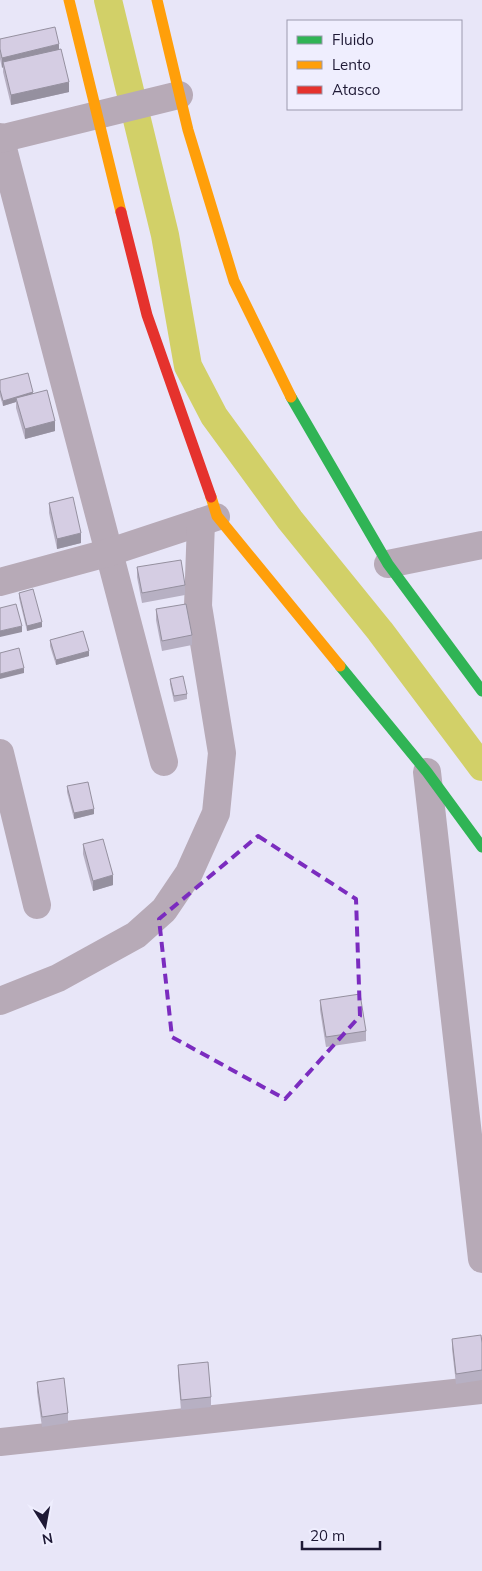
<svg xmlns="http://www.w3.org/2000/svg" width="482" height="1571" font-family="Mulish,sans-serif">
<style>
.lines{fill:none;stroke-linecap:round;stroke-linejoin:round}
.canal{stroke:#d2d068;stroke-width:28}
.street{stroke:#b7aab7;stroke-width:28}
.fast{stroke:#30b455;stroke-width:11}
.slow{stroke:#ff9f0a;stroke-width:11}
.jam{stroke:#e5322d;stroke-width:11}
.wall{fill:#b7b0c3}
.shaded-wall{fill:#95909f}
.building{fill:#d5cde3;stroke:#95909f}
.marked{fill:none;stroke:#7b2cbf;stroke-width:4;stroke-dasharray:10 6;stroke-linejoin:round}
</style>
<rect width="100%" height="100%" fill="#e8e6f8"/>
<g class="lines">
<!-- canal -->
<polyline class="canal" points="108,0 165,235 188,366 214,416 290,520 380,631 482,767"/>
<!-- street -->
<g class="street">
<polyline points="0,137 164,762"/>
<polyline points="0,139 179,95"/>
<polyline points="388,564 482,545"/>
<polyline points="0,582 107,553 216,517"/>
<polyline points="0,753 37,905"/>
<polyline points="427,772 482,1259"/>
<polyline points="0,1001 58,978 136,935 164,910 189,873 216,813 222,753 198,606 201,522"/>
<polyline points="0,1442 482,1390"/>
</g>
<!-- fast -->
<g class="fast">
<polyline points="291,397 388,564 482,691"/>
<polyline points="340,666 427,772 482,847"/>
</g>
<!-- slow -->
<g class="slow">
<polyline points="69,0 121,212"/>
<polyline points="157,0 188,130 234,281 291,397"/>
<polyline points="211,497 217,516 340,666"/>
</g>
<!-- jam -->
<polyline class="jam" points="121,212 147,315 211,497"/>
</g>
<!-- wall -->
<g class="wall">
<polygon points="0,39 59,49 69,92 11,105 3,72 3,67 2,68 0,59"/>
<polygon points="0,380 33,394 55,431 25,439 16,408 16,402 3,406 0,396"/>
<polygon points="49,503 81,543 57,549 49,513"/>
<polygon points="137,567 185,585 185,595 142,603 137,577"/>
<polygon points="19,593 42,627 27,631 19,598"/>
<polygon points="156,609 192,635 192,645 162,651 156,620"/>
<polygon points="50,640 89,656 56,665 50,646"/>
<polygon points="170,679 187,694 187,699 174,702 170,684"/>
<polygon points="67,786 94,814 74,819 67,792"/>
<polygon points="83,844 113,885 93,891 83,854"/>
<polygon points="320,1000 366,1031 366,1041 326,1047 320,1010"/>
<polygon points="452,1339 482,1343 482,1380 456,1384 452,1349"/>
<polygon points="178,1365 211,1397 211,1407 181,1410 178,1375"/>
<polygon points="37,1382 68,1413 68,1423 42,1427 37,1392"/>
</g>
<!-- shaded-wall -->
<g class="shaded-wall">
<polygon points="59,44 59,54 3,62 3,67 2,68 2,58"/>
<polygon points="69,82 69,92 11,105 11,95"/>
<polygon points="33,392 33,397 16,398 16,402 3,406 3,401"/>
<polygon points="55,421 55,431 25,439 25,429"/>
<polygon points="81,533 81,543 57,549 57,539"/>
<polygon points="42,622 42,627 27,631 27,626"/>
<polygon points="22,626 22,632 0,637 0,631"/>
<polygon points="89,651 89,656 56,665 56,660"/>
<polygon points="24,668 24,673 0,679 0,674"/>
<polygon points="94,809 94,814 74,819 74,813"/>
<polygon points="113,875 113,885 93,891 93,881"/>
</g>
<!-- building -->
<g class="building">
<polygon points="55,27 59,44 2,58 0,49 0,39"/>
<polygon points="61,49 69,82 11,95 3,62"/>
<polygon points="28,373 33,392 3,401 0,390 0,380"/>
<polygon points="47,390 55,421 25,429 16,398"/>
<polygon points="73,497 81,533 57,539 49,503"/>
<polygon points="181,560 185,585 142,593 137,567"/>
<polygon points="33,589 42,622 27,626 19,593"/>
<polygon points="16,604 22,626 0,631 0,608"/>
<polygon points="186,604 192,635 162,641 156,609"/>
<polygon points="83,631 89,651 56,660 50,640"/>
<polygon points="19,648 24,668 0,674 0,653"/>
<polygon points="183,676 187,694 174,696 170,679"/>
<polygon points="88,782 94,809 74,813 67,786"/>
<polygon points="103,839 113,875 93,881 83,844"/>
<polygon points="360,994 366,1031 326,1037 320,1000"/>
<polygon points="481,1335 482,1343 482,1370 456,1374 452,1339"/>
<polygon points="208,1362 211,1397 181,1400 178,1365"/>
<polygon points="64,1378 68,1413 42,1417 37,1382"/>
</g>
<!-- marked area -->
<path class="marked" d="M 258,836 L 356,899 L 360,1016 L 285,1099 L 172,1037 L 159,919 Z"/>
<!-- legend -->
<rect x="287" y="20" width="175" height="90" fill="#efeefe" stroke="#9b99ae"/>
<rect x="297" y="36" width="25" height="8" fill="#30b455" stroke="#9b99ae"/>
<text x="332" y="45" font-size="15" fill="#1e1935">Fluido</text>
<rect x="297" y="61" width="25" height="8" fill="#ff9f0a" stroke="#9b99ae"/>
<text x="332" y="70" font-size="15" fill="#1e1935">Lento</text>
<rect x="297" y="86" width="25" height="8" fill="#e5322d" stroke="#9b99ae"/>
<text x="332" y="95" font-size="15" fill="#1e1935">Atasco</text>
<!-- north arrow -->
<g transform="translate(45 1526) rotate(169)" stroke="#efeefe" stroke-width="4" paint-order="stroke">
<path d="M0-4L9 19L0 12L-9 19Z" fill="#1e1935"/>
<text y="-8" font-size="14" font-weight="bold" text-anchor="middle" fill="#1e1935">N</text>
</g>
<!-- scale -->
<path d="M302 1541v8h78v-8" fill="none" stroke="#1e1935" stroke-width="2.5"/>
<text x="310" y="1541" font-size="15" fill="#1e1935" stroke="#efeefe" stroke-width="4" paint-order="stroke">20 m</text>
</svg>
